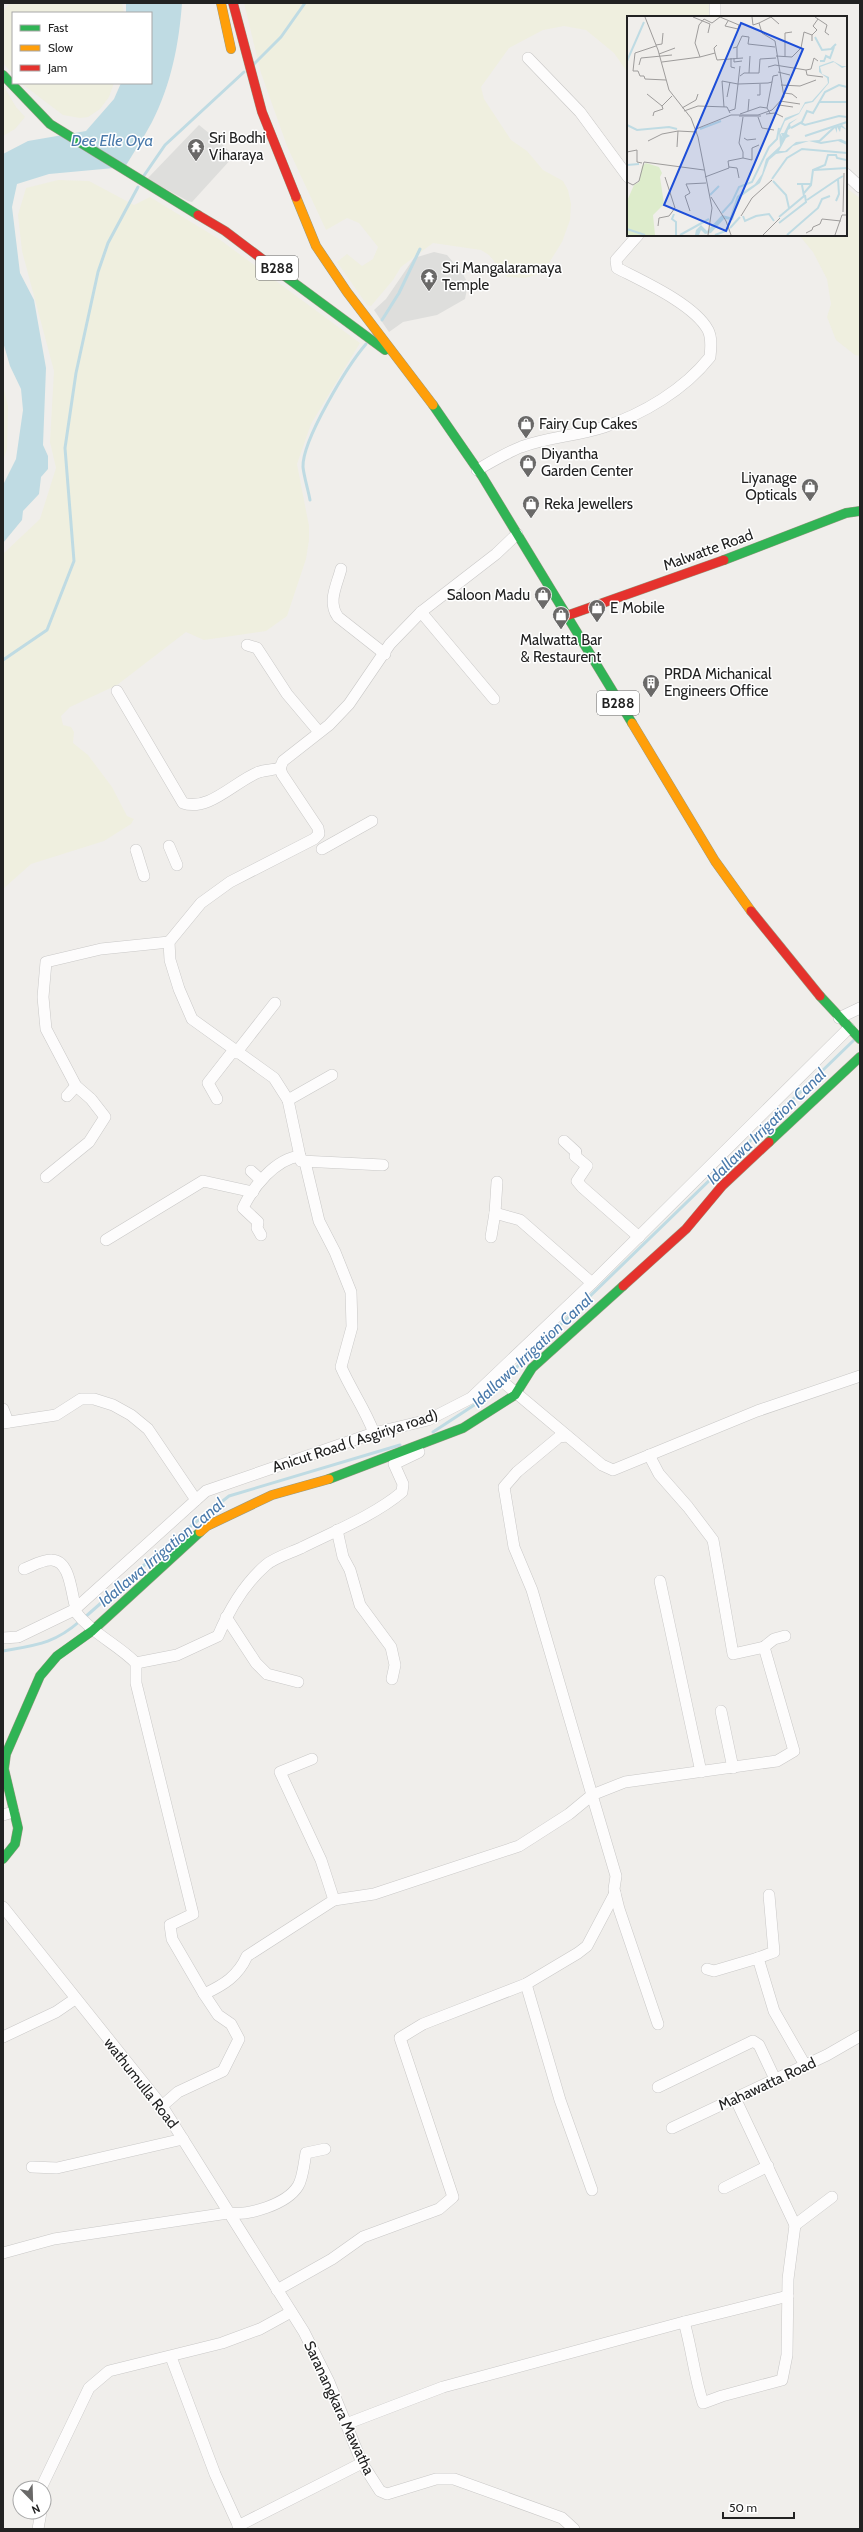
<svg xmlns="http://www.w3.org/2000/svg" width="863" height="2532" font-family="Cabin,sans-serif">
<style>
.religious{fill:#dededc}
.farmland{fill:#efefdf}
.water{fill:#bfdbe3}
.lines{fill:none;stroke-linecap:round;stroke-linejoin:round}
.stream{stroke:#bfdbe3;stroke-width:3}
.street-casing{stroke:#c9c8c7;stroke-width:12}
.fast-casing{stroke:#999a82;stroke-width:10}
.slow-casing{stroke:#999a82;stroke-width:10}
.jam-casing{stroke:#999a82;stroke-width:10}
.street{stroke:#fdfcfc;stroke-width:11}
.fast{stroke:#30b455;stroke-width:9}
.slow{stroke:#ff9f0a;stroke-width:9}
.jam{stroke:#e5322d;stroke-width:9}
.labels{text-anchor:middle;stroke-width:3;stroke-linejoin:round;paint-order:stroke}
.shield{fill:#fff;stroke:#646464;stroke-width:1}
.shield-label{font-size:14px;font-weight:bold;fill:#222}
.poi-label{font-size:15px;fill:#222;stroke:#fff;text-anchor:start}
.street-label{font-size:15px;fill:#222;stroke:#fff}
.water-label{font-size:16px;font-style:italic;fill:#4a7aab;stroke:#fff}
.inset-river{fill:none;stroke:#bfdbe3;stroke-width:2}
.inset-road{fill:none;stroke:#9e9c9b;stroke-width:1}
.view{fill:#1d4ed8;fill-opacity:0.15;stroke:#1d4ed8;stroke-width:2}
.inset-edge{fill:none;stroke:#222;stroke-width:2}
</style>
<rect width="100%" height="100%" fill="#f0eeeb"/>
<!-- religious -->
<g class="religious">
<polygon points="199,125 221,143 231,153 232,158 192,202 188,201 147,179"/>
<polygon points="434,252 447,255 463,274 468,284 465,299 437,315 403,322 389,332 374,310 386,299 414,258"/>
</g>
<!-- farmland -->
<g class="farmland">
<polygon points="10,3 122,3 124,13 13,13 13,74 3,63 3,11"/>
<polygon points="244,3 712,3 712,17 628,17 628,73 614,53 586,30 564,26 543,30 509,48 481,87 484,99 511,140 527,151 543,170 563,181 568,190 571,204 570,220 562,242 549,263 536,275 525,278 507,277 489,255 481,250 433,243 401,267 393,280 371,306 367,305 337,262 347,254 362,266 373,259 378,247 359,223 347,218 326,230 287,146 261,73"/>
<polygon points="21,83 114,83 109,97 100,109 88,117 80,118 63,115"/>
<polygon points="3,85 16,107 25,117 15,129 3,136"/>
<polygon points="58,180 89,181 134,205 150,197 219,239 360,343 311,424 297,464 309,526 309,540 306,559 287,616 266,631 204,640 186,632 117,685 70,707 61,716 63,725 71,727 74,732 73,743 88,755 112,787 127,816 134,819 131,824 104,841 31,864 3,889 3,554 40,519 56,468 50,442 54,371 22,251 18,215 26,188"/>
<polygon points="846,188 860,198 860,356 855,355 836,340 827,317 831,304 827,279 813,252 799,235 846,235"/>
<polygon points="3,385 8,406 7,449 3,461"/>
</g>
<!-- water -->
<path class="water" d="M 126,3 L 182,3 C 179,44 171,85 152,122 C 144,137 134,152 125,167 L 49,174 L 17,184 L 12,207 L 20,273 L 34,300 L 46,368 L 43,445 L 48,456 L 48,469 L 41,477 L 39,494 L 23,511 L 22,520 L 3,543 L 3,485 L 16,459 L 23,410 L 21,389 L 10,366 L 3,342 L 3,154 L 28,141 L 86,131 L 114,99 L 121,83 L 151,83 L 151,13 L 126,13 Z"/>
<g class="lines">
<!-- stream -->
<g class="stream">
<polyline points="253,65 281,37 305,3"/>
<polyline points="143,177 165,145 244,72"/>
<polyline points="382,320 399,293 420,249"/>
<path d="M 310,500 C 308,489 304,477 303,467 C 302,440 348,365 366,344"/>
<polyline points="3,660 47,630 74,561 65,448 76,373 98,272 108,243 138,187"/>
<polyline points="433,1432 485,1398 854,1040"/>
<polyline points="84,1618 167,1545 229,1496 400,1445"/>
<path d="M 3,1651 C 36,1645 54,1644 80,1621"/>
</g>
<defs>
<g id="street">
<polyline points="715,3 715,17"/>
<polyline points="528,58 580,112 628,177"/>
<polyline points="846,174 860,187"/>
<path d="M 477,470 C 491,462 506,453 521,447 C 548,437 577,436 604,427 C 643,414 684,390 710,357 C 711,348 712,338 708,330 C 694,304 642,281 617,268 L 616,260 L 638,235"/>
<path d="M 341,569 C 337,585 327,602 338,617 L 385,654"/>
<polyline points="421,612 494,699"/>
<polyline points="247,645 257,648 287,694 319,732"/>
<path d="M 117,691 L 183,803 C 209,812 235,781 259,772 C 265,770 273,770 280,768"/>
<polyline points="169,846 177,865"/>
<polyline points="322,849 372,821"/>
<polyline points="136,850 144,876"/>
<polyline points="839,1018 860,1008"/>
<polyline points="236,1053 275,1003"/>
<polyline points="67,1096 76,1086"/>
<polyline points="217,1099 208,1083 233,1051"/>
<polyline points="288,1100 332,1075"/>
<polyline points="564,1141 576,1152 575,1156 587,1166 577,1181 582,1187 639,1237"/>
<path d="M 305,1162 L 319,1221 L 335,1252 L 351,1292 L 352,1327 L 341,1367 C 351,1390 365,1409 374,1433"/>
<polyline points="383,1165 301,1161 288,1100 274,1078 192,1019 179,989 170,960 169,942 201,903 230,882 314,839 319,834 318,828 282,774 280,768 283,761 329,725 349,704 390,644 421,612 496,554 517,534"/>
<polyline points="251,1171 261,1180"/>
<polyline points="46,1177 89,1142 105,1117 91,1099 76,1086 46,1029 43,997 46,962 101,949 169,942"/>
<polyline points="495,1213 497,1182"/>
<path d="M 261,1235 L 257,1228 L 258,1222 L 243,1208 C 253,1187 275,1159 300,1156"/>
<polyline points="491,1237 495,1213 520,1220 592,1283"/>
<polyline points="106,1240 203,1181 253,1192"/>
<polyline points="496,1376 602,1465 613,1470 757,1411 860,1376"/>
<polyline points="3,1409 8,1422"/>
<polyline points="3,1423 56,1415 81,1399 94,1399 113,1405 131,1415 148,1429 196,1500"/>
<polyline points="649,1455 659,1474 688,1507 713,1540 733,1654 764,1647 794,1751 777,1761 625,1782 592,1795 616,1876 614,1889 619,1909 658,2024"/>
<polyline points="337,1530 343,1557 350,1570 360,1605 391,1647 395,1665 392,1679"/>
<path d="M 24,1569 C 32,1566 43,1559 52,1560 C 71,1561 71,1595 76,1608"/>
<polyline points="660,1581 701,1772"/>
<path d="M 74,1610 C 92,1634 116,1643 136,1663 L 136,1683 L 193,1914 L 170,1925 L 172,1939 L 204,1994"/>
<polyline points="226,1617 256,1663 267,1674 298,1682"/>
<polyline points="3,1638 18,1637 74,1610 206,1491 374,1433 428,1420 471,1398 592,1283 849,1028"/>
<polyline points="764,1647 774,1639 785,1636"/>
<path d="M 136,1663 L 177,1655 L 218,1636 C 229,1610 244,1584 266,1565 C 274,1558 290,1553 301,1548 C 333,1532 375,1515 402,1492 L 403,1484 L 394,1464 L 419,1452"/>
<polyline points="721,1711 733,1768"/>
<polyline points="312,1759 280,1772 321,1860 334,1900"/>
<polyline points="3,1815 13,1812"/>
<polyline points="3,1907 162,2106 304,2332 329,2382 362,2463 380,2491 387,2494 436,2479 454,2479 562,2518 574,2529"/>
<polyline points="758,1958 774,1952 769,1895"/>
<polyline points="707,1969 714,1971 758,1958 774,2011 805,2065"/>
<polyline points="526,1984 560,2100 592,2190"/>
<polyline points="3,2037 56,2012 75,1999"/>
<polyline points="658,2087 753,2041 759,2045 775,2079"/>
<polyline points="735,2098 795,2225 832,2197"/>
<path d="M 162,2106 L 178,2092 L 223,2071 L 239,2039 L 231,2024 L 218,2015 L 204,1994 C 224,1985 238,1976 247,1956 L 334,1900 L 374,1894 L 519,1846 L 569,1814 L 592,1795 L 532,1590 L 514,1547 L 504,1487 L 517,1472 L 559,1437 L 567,1436"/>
<polyline points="672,2128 827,2055 860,2036"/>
<polyline points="32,2167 57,2168 183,2139"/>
<polyline points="724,2188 768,2166"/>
<path d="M 3,2253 L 54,2239 L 228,2213 C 249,2216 287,2204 298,2186 C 303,2178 304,2163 306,2153 L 325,2149"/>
<polyline points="277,2290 332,2259 363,2237 439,2209 453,2197 400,2038 423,2024 526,1984 578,1953 587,1946 615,1893"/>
<polyline points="684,2322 788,2296"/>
<polyline points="171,2357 215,2474 240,2529"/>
<path d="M 346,2424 L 443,2387 L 684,2322 C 692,2349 694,2376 703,2403 L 722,2396 L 782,2380 L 787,2355 L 788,2279 L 795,2225"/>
<polyline points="41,2488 89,2388 109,2371 222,2343 260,2329 291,2312"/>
<polyline points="238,2526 362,2463"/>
<polyline points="38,2529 41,2512"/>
</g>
<g id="fast">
<polyline points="3,75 50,124 198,215"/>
<polyline points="278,271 385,350"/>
<polyline points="433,405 482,476 632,723"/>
<polyline points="724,560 846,513 860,511"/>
<polyline points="820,996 860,1039"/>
<polyline points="769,1142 860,1057"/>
<polyline points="329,1479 463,1428 515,1395 532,1368 623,1286"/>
<polyline points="3,1859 15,1844 18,1828 4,1769 6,1754 40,1676 57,1656 92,1631 200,1532"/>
</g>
<g id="slow">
<polyline points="221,3 231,49"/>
<polyline points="296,197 316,246 347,292 433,405"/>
<polyline points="632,723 715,861 751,911"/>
<polyline points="200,1532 207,1526 272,1495 329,1479"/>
</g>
<g id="jam">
<polyline points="233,3 262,112 296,197"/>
<polyline points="198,215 225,231 278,271"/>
<polyline points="566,616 724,560"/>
<polyline points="751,911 820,996"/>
<polyline points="623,1286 686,1229 722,1186 769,1142"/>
</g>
</defs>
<!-- street casing -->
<use href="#street" class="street-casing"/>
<!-- fast casing -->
<use href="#fast" class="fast-casing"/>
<!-- slow casing -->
<use href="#slow" class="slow-casing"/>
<!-- jam casing -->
<use href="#jam" class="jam-casing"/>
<!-- street -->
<use href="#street" class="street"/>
<!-- fast -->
<use href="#fast" class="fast"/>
<!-- slow -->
<use href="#slow" class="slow"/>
<!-- jam -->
<use href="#jam" class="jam"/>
</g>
<!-- icons -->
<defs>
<symbol id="temple-pin" viewBox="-11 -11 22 30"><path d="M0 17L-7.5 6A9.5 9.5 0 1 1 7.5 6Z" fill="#6a6968" stroke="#fff"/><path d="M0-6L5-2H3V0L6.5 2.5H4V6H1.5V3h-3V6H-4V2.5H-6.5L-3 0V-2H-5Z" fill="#fff"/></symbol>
<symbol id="shop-pin" viewBox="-11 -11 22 30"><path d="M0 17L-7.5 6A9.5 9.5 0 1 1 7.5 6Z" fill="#6a6968" stroke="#fff"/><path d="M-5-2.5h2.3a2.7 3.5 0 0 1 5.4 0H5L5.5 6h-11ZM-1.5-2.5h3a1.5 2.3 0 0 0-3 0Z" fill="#fff"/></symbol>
<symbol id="building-pin" viewBox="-11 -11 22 30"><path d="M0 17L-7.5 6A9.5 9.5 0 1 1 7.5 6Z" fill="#6a6968" stroke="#fff"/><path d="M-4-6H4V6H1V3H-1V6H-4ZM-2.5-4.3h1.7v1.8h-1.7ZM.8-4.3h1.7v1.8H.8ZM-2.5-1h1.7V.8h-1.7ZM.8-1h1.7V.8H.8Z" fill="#fff"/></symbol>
</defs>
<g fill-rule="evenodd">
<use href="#temple-pin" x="186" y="137" width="20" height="27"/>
<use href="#temple-pin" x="419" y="267" width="20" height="27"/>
<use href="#shop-pin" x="516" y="414" width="20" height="27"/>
<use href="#shop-pin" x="518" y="453" width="20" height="27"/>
<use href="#shop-pin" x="800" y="477" width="20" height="27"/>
<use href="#shop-pin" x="521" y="494" width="20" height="27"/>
<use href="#shop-pin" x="533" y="585" width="20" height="27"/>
<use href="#shop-pin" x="587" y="598" width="20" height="27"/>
<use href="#shop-pin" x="551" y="605" width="20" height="27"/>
<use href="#building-pin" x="641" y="673" width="20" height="27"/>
</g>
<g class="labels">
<!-- shield labels -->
<g class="shield">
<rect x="256" y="256" width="42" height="24" rx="3"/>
<rect x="597" y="691" width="42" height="24" rx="3"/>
</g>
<g class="shield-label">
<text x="277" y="273">B288</text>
<text x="618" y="708">B288</text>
</g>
<!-- poi labels -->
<g class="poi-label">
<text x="209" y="143">Sri Bodhi<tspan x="209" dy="17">Viharaya</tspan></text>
<text x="442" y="273">Sri Mangalaramaya<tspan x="442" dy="17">Temple</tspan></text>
<text x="539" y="429">Fairy Cup Cakes</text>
<text x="541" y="459">Diyantha<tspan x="541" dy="17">Garden Center</tspan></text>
<text x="797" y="483" text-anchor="end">Liyanage<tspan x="797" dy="17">Opticals</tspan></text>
<text x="544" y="509">Reka Jewellers</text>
<text x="530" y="600" text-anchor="end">Saloon Madu</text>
<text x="610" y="613">E Mobile</text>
<text x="561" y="645" text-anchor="middle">Malwatta Bar<tspan x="561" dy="17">&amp; Restaurent</tspan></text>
<text x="664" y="679">PRDA Michanical<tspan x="664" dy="17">Engineers Office</tspan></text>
</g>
<!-- street labels -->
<g class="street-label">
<text transform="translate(708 550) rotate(-20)" y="5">Malwatte Road</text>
<text transform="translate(355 1441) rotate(-18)" y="5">Anicut Road ( Asgiriya road)</text>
<text transform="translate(141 2083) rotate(52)" y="5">wathumulla Road</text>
<text transform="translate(767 2084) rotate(-25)" y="5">Mahawatta Road</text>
<text transform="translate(339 2408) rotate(65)" y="5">Saranangkara Mawatha</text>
</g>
<!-- water labels -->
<g class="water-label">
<text x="112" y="146">Dee Elle Oya</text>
<text transform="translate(766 1126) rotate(-44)" y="6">Idallawa Irrigation Canal</text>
<text transform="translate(532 1350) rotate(-43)" y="6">Idallawa Irrigation Canal</text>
<text transform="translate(161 1552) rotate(-40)" y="6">Idallawa Irrigation Canal</text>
</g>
</g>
<!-- overview -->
<g transform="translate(627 16)">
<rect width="220" height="220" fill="#f0eeeb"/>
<path d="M 19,147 L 32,151 L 35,157 L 33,161 L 37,188 L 26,199 L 28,219 L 0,219 L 0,185 L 7,169 L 12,166 L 15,150 Z" fill="#ddeccb"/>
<path d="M 206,45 L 215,50 L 220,50 L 215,52 L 207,46 L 193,51 L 195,58 L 202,61 L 202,67 L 186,86 L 178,88 L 172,98 L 158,105 L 153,117 L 156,122 L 154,117 L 157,117 L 162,107 L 171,102 L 163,108 L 164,112 L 161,114 L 160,118 L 163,120 L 159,122 L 152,135 L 158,135 L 169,126 L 192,124 L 206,111 L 215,109 L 220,114 L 214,111 L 213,116 L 210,111 L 210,117 L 208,112 L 193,126 L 214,123 L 220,126 L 220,129 L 211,125 L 194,128 L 182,125 L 166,130 L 160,136 L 149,138 L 142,144 L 133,167 L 112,182 L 106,204 L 97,203 L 84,217 L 78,218 L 74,214 L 72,219 L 68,219 L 69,214 L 74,209 L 80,215 L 95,199 L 103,201 L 110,180 L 128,168 L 135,158 L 139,143 L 153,130 L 152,115 L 158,102 L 172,97 L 178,86 L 185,85 L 201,67 L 200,62 L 192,56 L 192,50 Z" fill="#bfdbe3"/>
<path class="inset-river" d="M 188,21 L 195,34 L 204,33 L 209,28M 0,45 L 17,6M 193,45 L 197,45 L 199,40 L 203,42 L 207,31M 193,86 L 220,86M 174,107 L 178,109 L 212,100 L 220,101M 0,109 L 10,114 L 42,111 L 50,113M 164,112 L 175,106 L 180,95 L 186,97 L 198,76 L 212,69 L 220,71M 73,113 L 94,105M 178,120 L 220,106M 0,149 L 12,148M 187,154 L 220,152M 145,163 L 160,142 L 175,133 L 220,137M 146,165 L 159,179 L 162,192M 170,168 L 184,168M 177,177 L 184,169 L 186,154 L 198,149 L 201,139 L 209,139 L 210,142 L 219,144M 83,179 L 92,170M 180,184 L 211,163M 209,185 L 212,178 L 211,163 L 216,160M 95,197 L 105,186 L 112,171 L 125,166 L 142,131 L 150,123 L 152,112M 47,198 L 45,203 L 49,206 L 49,219M 116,200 L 118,205 L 129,200 L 142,198 L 147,205M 152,201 L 177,180 L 175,169M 152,207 L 179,186 L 178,179M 103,212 L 113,201M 0,213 L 18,219M 53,219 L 82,203M 88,219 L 101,214M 160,219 L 191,192 L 195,183 L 203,180"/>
<path class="inset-road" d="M 18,1 L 31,34 L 42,74 L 64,102 L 71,121 L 85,192 L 81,219M 66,1 L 83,8 L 81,17M 93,1 L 112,9 L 111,13 L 98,10 L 101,5M 188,1 L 200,9 L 198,16 L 202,19M 132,7 L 144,1 L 152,8M 185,19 L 190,14 L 186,10 L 191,3M 29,29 L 35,28 L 36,17M 29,30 L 8,37 L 6,55 L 11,55 L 13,60 L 17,60 L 18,63 L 39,64M 110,31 L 115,20 L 122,21 L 121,28 L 148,31M 106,32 L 110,31 L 110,42M 88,37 L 90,44 L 116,42M 32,38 L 48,32M 149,40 L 165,41 L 174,32 L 177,16 L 185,19 L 185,25M 73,41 L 88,37 L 87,32 L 90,29M 158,41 L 158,17 L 165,16M 104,42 L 104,51 L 108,52M 107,42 L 107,46 L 115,45M 35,46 L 73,41 L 68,27 L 72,9 L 77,3 L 85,7 L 93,1M 12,49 L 14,42 L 45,39M 141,51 L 148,49 L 179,54 L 180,59 L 196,61M 179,54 L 184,53 L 187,42 L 191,45M 151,56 L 163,59M 122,57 L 123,40M 113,60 L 117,57 L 132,57 L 133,43 L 149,42M 154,69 L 173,70 L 189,64M 157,77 L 165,78 L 170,82M 20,78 L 35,90 L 45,80M 130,79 L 133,79 L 133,68M 100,81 L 103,66M 153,85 L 173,88M 152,89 L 166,91M 97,91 L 95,65 L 111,68 L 113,50M 55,92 L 69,84 L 71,78M 57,95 L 71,90 L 100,91 L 103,97M 102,95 L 108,93 L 111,68 L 141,67 L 145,66 L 146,60 L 151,59M 121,95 L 122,83M 143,97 L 140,92 L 145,66M 113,98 L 133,91 L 140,92M 139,98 L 148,97 L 156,101M 26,100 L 27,96 L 36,93 L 35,90M 112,100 L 134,100M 131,101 L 135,112 L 147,114M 69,113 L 104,99 L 131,99 L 145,94 L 157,81 L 148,25 L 135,17 L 132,7 L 126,9 L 125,1M 117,122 L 120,124 L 129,123M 21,125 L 35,118 L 51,115M 50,131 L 51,115 L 70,116M 0,136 L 10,134 L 10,146 L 15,147M 116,142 L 125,144 L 125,132 L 132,129M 102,151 L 110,152 L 112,162M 78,161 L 102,152 L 101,145 L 116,142 L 116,136 L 112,127 L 116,101M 0,166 L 6,169 L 12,165 L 17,146 L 77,154M 84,181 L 99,205 L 104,219M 63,195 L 58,180 L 63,177 L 59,168 L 79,167M 216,196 L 217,157M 114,200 L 125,182 L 145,164M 31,210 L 32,202 L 42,200 L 48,192 L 38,161M 179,217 L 185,214 L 186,211 L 193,208 L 195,203 L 214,205M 136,219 L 153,202M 208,219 L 215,199 L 220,199"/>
<path class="view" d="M 114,7 L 176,33 L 99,215 L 37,189 Z"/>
<rect width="220" height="220" class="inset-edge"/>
</g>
<!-- border -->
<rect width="863" height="2532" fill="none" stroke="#222222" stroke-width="8"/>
<!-- legend -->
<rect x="12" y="12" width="140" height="72" fill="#ffffff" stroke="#a7a7a7"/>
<rect x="20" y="25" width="20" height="6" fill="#30b455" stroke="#a7a7a7"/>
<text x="48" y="32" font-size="12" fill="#222222">Fast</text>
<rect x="20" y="45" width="20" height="6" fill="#ff9f0a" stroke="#a7a7a7"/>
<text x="48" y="52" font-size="12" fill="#222222">Slow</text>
<rect x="20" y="65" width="20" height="6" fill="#e5322d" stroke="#a7a7a7"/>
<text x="48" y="72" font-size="12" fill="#222222">Jam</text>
<!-- north arrow -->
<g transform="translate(32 2500) rotate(157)"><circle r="19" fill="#ffffff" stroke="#a7a7a7"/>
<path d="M0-3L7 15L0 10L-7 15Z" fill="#6a6968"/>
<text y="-6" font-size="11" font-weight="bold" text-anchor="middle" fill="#222222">N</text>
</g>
<!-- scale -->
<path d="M723 2512v6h71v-6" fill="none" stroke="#222222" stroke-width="2"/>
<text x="729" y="2512" font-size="12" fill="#222222" stroke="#ffffff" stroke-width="3" paint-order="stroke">50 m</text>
</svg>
